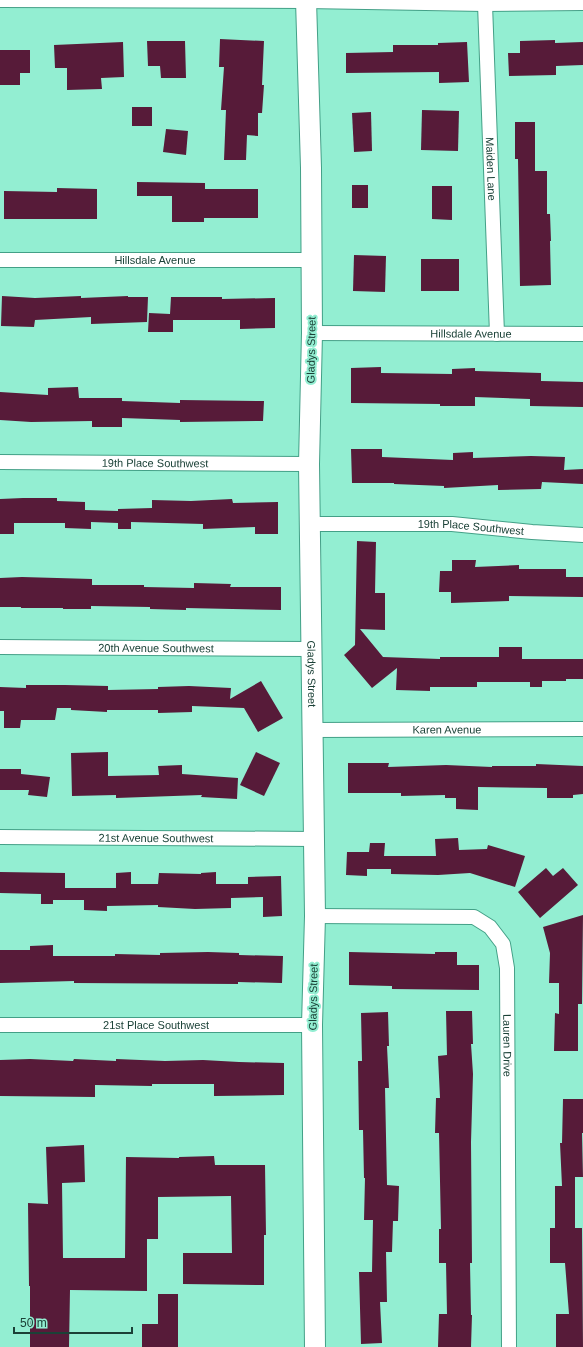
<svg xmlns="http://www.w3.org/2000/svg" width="583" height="1347" font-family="Helvetica,sans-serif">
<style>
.building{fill:#571b39}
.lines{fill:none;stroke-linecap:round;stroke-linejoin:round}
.street-casing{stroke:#43a087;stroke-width:16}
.secondary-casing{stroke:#43a087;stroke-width:22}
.street{stroke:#fff;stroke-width:14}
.secondary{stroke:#fff;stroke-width:20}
.labels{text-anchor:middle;stroke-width:4;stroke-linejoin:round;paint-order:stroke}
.street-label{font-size:11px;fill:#1b4137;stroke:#93eed2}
</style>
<rect width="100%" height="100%" fill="#93eed2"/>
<!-- building -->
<g class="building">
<polygon points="220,39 264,41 262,85 264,85 262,113 258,113 258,136 247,135 246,160 224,160 226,110 221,110 224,67 219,67"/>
<polygon points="555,40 555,43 583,42 583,65 556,66 556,75 509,76 508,53 520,53 520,41"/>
<polygon points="147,41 185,41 186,78 161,78 160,66 148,66"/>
<polygon points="123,42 124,77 101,78 102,89 67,90 67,68 55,68 54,45"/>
<polygon points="467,42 469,82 439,83 439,72 346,73 346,53 393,52 393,45 438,45 438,43"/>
<polygon points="0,50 30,50 30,73 20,73 20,85 0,85"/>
<rect x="132" y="107" width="20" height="19"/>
<polygon points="422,110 459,111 458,151 421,150"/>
<polygon points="371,112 372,151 354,152 352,113"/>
<polygon points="515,122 535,122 535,171 547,171 547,214 550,214 551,241 550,241 551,285 520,286 518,159 515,159"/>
<polygon points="166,129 188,131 186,155 163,152"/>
<polygon points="137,182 205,183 205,189 258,189 258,218 204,218 204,222 172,222 172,196 137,196"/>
<rect x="352" y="185" width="16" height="23"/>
<polygon points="432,186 452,186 452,220 432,219"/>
<polygon points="57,188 97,189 97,219 4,219 4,191 57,192"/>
<polygon points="354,255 386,256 385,292 353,291"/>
<rect x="421" y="259" width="38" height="32"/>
<polygon points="2,296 35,298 81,296 81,298 128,296 128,297 148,297 147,322 91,324 91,317 35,320 34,327 1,326"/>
<polygon points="171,297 222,297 222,299 275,298 275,328 240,329 240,320 173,320 173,332 148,332 149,313 170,314"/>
<polygon points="381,367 381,373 452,374 452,369 475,368 475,371 541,373 541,381 583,382 583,407 530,406 530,399 475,397 475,406 440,406 440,404 351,403 351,368"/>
<polygon points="78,387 79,398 122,398 122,401 180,403 180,400 264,401 263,421 180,422 180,420 122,418 122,427 92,427 92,421 31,422 0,420 0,392 48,395 48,388"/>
<polygon points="351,449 382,449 382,457 453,460 453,453 473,452 473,458 531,456 565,457 564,470 583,469 583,484 542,482 541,489 498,490 498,485 444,488 444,486 394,484 394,483 352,483"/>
<polygon points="23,498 57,498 57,501 85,502 85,510 118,511 118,509 152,508 152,500 191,501 232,499 233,503 278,502 278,534 255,534 255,527 203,529 203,524 131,522 131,529 118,529 118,523 91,522 91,529 65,528 65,523 14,523 14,534 0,534 0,499"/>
<polygon points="357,541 376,542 375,593 385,593 385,630 360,629 383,657 440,659 440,657 499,657 499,647 522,647 522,659 583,659 583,679 566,679 566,681 542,681 542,687 530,687 530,682 477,682 477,687 430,687 430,691 396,690 397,668 372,688 344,655 355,645"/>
<polygon points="452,560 476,560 475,567 519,565 519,569 566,569 566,577 583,577 583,597 509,596 509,601 451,603 451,592 439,592 440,571 452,571"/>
<polygon points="22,577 92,579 92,585 144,585 144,587 194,588 194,583 231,584 230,587 281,587 281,610 186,608 186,610 150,609 150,607 91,606 91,609 63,609 63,608 21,608 21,607 0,607 0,578"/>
<polygon points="261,681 283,718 258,732 244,708 192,706 192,712 158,713 158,710 107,710 107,712 71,710 71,708 57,708 55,720 21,720 20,728 4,728 4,711 0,711 0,687 26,688 26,685 65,685 108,686 108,690 158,689 158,687 189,686 231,688 230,699"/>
<polygon points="108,752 108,776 159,775 158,766 182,765 182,774 238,778 237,799 201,797 202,795 116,798 116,795 72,796 71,753"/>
<polygon points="256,752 280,763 264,796 240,785"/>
<polygon points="348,763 389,763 388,767 446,765 492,767 492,766 536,766 536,764 583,766 583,794 573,795 573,798 547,798 547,788 478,787 478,810 456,809 456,798 445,798 445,795 401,796 401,793 348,793"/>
<polygon points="0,769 21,769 21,774 50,777 47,797 28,795 29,790 0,790"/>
<polygon points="458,838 459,850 487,849 488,845 525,856 515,887 470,873 438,875 391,874 391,869 367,869 367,876 346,875 347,852 369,852 370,843 385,843 384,856 436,856 435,839"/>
<polygon points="546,868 553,876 563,868 578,885 540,918 518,892"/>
<polygon points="0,872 65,873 65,888 116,888 116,873 131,872 131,884 158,884 159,873 201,874 201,873 216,872 216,884 248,884 248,877 281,876 282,916 263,917 263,897 231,898 231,908 195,909 158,907 158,905 107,906 107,911 84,910 84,900 53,900 53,904 41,904 41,894 0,893"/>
<polygon points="583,915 582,1004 578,1004 578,1051 554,1051 555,1013 559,1014 559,983 549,983 550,953 543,927"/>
<polygon points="53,945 53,956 115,956 115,954 160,955 160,953 208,952 239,953 239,955 283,956 282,983 238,982 238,984 74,983 74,981 0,983 0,950 30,950 30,946"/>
<polygon points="349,952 435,954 435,952 457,952 457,965 479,965 479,990 392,989 392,986 349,985"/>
<polygon points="446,1011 472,1011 473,1044 471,1044 473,1074 471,1142 472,1263 470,1263 471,1315 472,1315 471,1347 438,1347 439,1314 447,1314 446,1263 439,1263 439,1229 441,1229 439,1133 435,1133 436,1098 440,1098 438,1056 447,1055"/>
<polygon points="388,1012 389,1046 387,1046 389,1088 385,1088 387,1185 399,1186 398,1221 393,1221 392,1252 386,1252 387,1302 380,1302 382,1343 361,1344 359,1272 372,1272 373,1220 364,1220 365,1178 364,1178 363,1130 359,1130 358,1061 362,1061 361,1013"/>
<polygon points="30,1059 73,1061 74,1059 116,1061 116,1059 165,1061 203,1060 239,1062 284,1063 284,1095 214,1096 214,1084 152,1084 152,1086 95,1085 95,1097 0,1096 0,1060"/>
<polygon points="563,1099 583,1099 583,1133 582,1133 583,1177 575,1177 575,1228 582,1228 583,1347 556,1347 556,1314 569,1314 565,1263 550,1263 550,1228 555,1228 555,1186 562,1186 560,1143 562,1143"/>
<polygon points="84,1145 85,1182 62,1183 63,1258 125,1258 126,1157 179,1158 179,1157 214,1156 215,1165 265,1165 266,1235 264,1235 264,1285 183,1284 183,1253 232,1253 231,1196 158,1197 158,1239 147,1239 147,1291 70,1290 69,1347 30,1347 30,1286 29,1286 28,1203 48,1204 46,1147"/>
<polygon points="158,1294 178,1294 178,1347 142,1347 142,1324 158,1324"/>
</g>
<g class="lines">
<defs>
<g id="street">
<polyline points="0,0 306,1 485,4 583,3"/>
<path id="s1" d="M 485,4 L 497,334"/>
<path id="s2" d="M 0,260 L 311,260"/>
<path id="s3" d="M 312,333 L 583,334"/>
<path id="s4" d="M 0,462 L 309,464"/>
<path id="s5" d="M 311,524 L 452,524 L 532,532 L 583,535"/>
<path id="s6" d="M 0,647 L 311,649"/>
<path id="s7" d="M 312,730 L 583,729"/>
<path id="s8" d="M 0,837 L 313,839"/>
<path id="s9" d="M 315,916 L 474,917 L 490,927 L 503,944 L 507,968 L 509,1347"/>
<path id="s10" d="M 0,1025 L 312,1025"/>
</g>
<g id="secondary">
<path id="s11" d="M 306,0 L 311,168 L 312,333 L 309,464 L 315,916 L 312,1025 L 315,1347"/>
</g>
</defs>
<!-- street casing -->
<use href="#street" class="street-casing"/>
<!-- secondary casing -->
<use href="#secondary" class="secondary-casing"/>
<!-- street -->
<use href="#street" class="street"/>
<!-- secondary -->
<use href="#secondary" class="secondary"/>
</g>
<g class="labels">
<!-- street labels -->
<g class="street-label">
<text dy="4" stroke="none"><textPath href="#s1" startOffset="165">Maiden Lane</textPath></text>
<text dy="4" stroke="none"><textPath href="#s2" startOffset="155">Hillsdale Avenue</textPath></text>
<text dy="4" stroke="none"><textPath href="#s3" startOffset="159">Hillsdale Avenue</textPath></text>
<text transform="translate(311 350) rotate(-89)" y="4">Gladys Street</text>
<text dy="4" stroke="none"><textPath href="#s4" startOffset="155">19th Place Southwest</textPath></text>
<text dy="4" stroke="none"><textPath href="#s5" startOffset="160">19th Place Southwest</textPath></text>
<text dy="4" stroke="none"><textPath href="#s6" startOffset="156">20th Avenue Southwest</textPath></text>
<text dy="4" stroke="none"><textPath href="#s11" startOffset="674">Gladys Street</textPath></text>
<text dy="4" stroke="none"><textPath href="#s7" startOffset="135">Karen Avenue</textPath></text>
<text dy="4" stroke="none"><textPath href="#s8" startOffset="156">21st Avenue Southwest</textPath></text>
<text transform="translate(313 997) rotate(-89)" y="4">Gladys Street</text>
<text dy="4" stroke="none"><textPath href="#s10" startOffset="156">21st Place Southwest</textPath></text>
<text dy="4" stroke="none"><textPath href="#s9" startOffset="301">Lauren Drive</textPath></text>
</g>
</g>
<!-- scale -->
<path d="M14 1327v6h118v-6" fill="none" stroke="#1b4137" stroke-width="2"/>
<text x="20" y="1327" font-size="12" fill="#1b4137" stroke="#93eed2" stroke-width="3" paint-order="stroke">50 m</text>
</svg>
